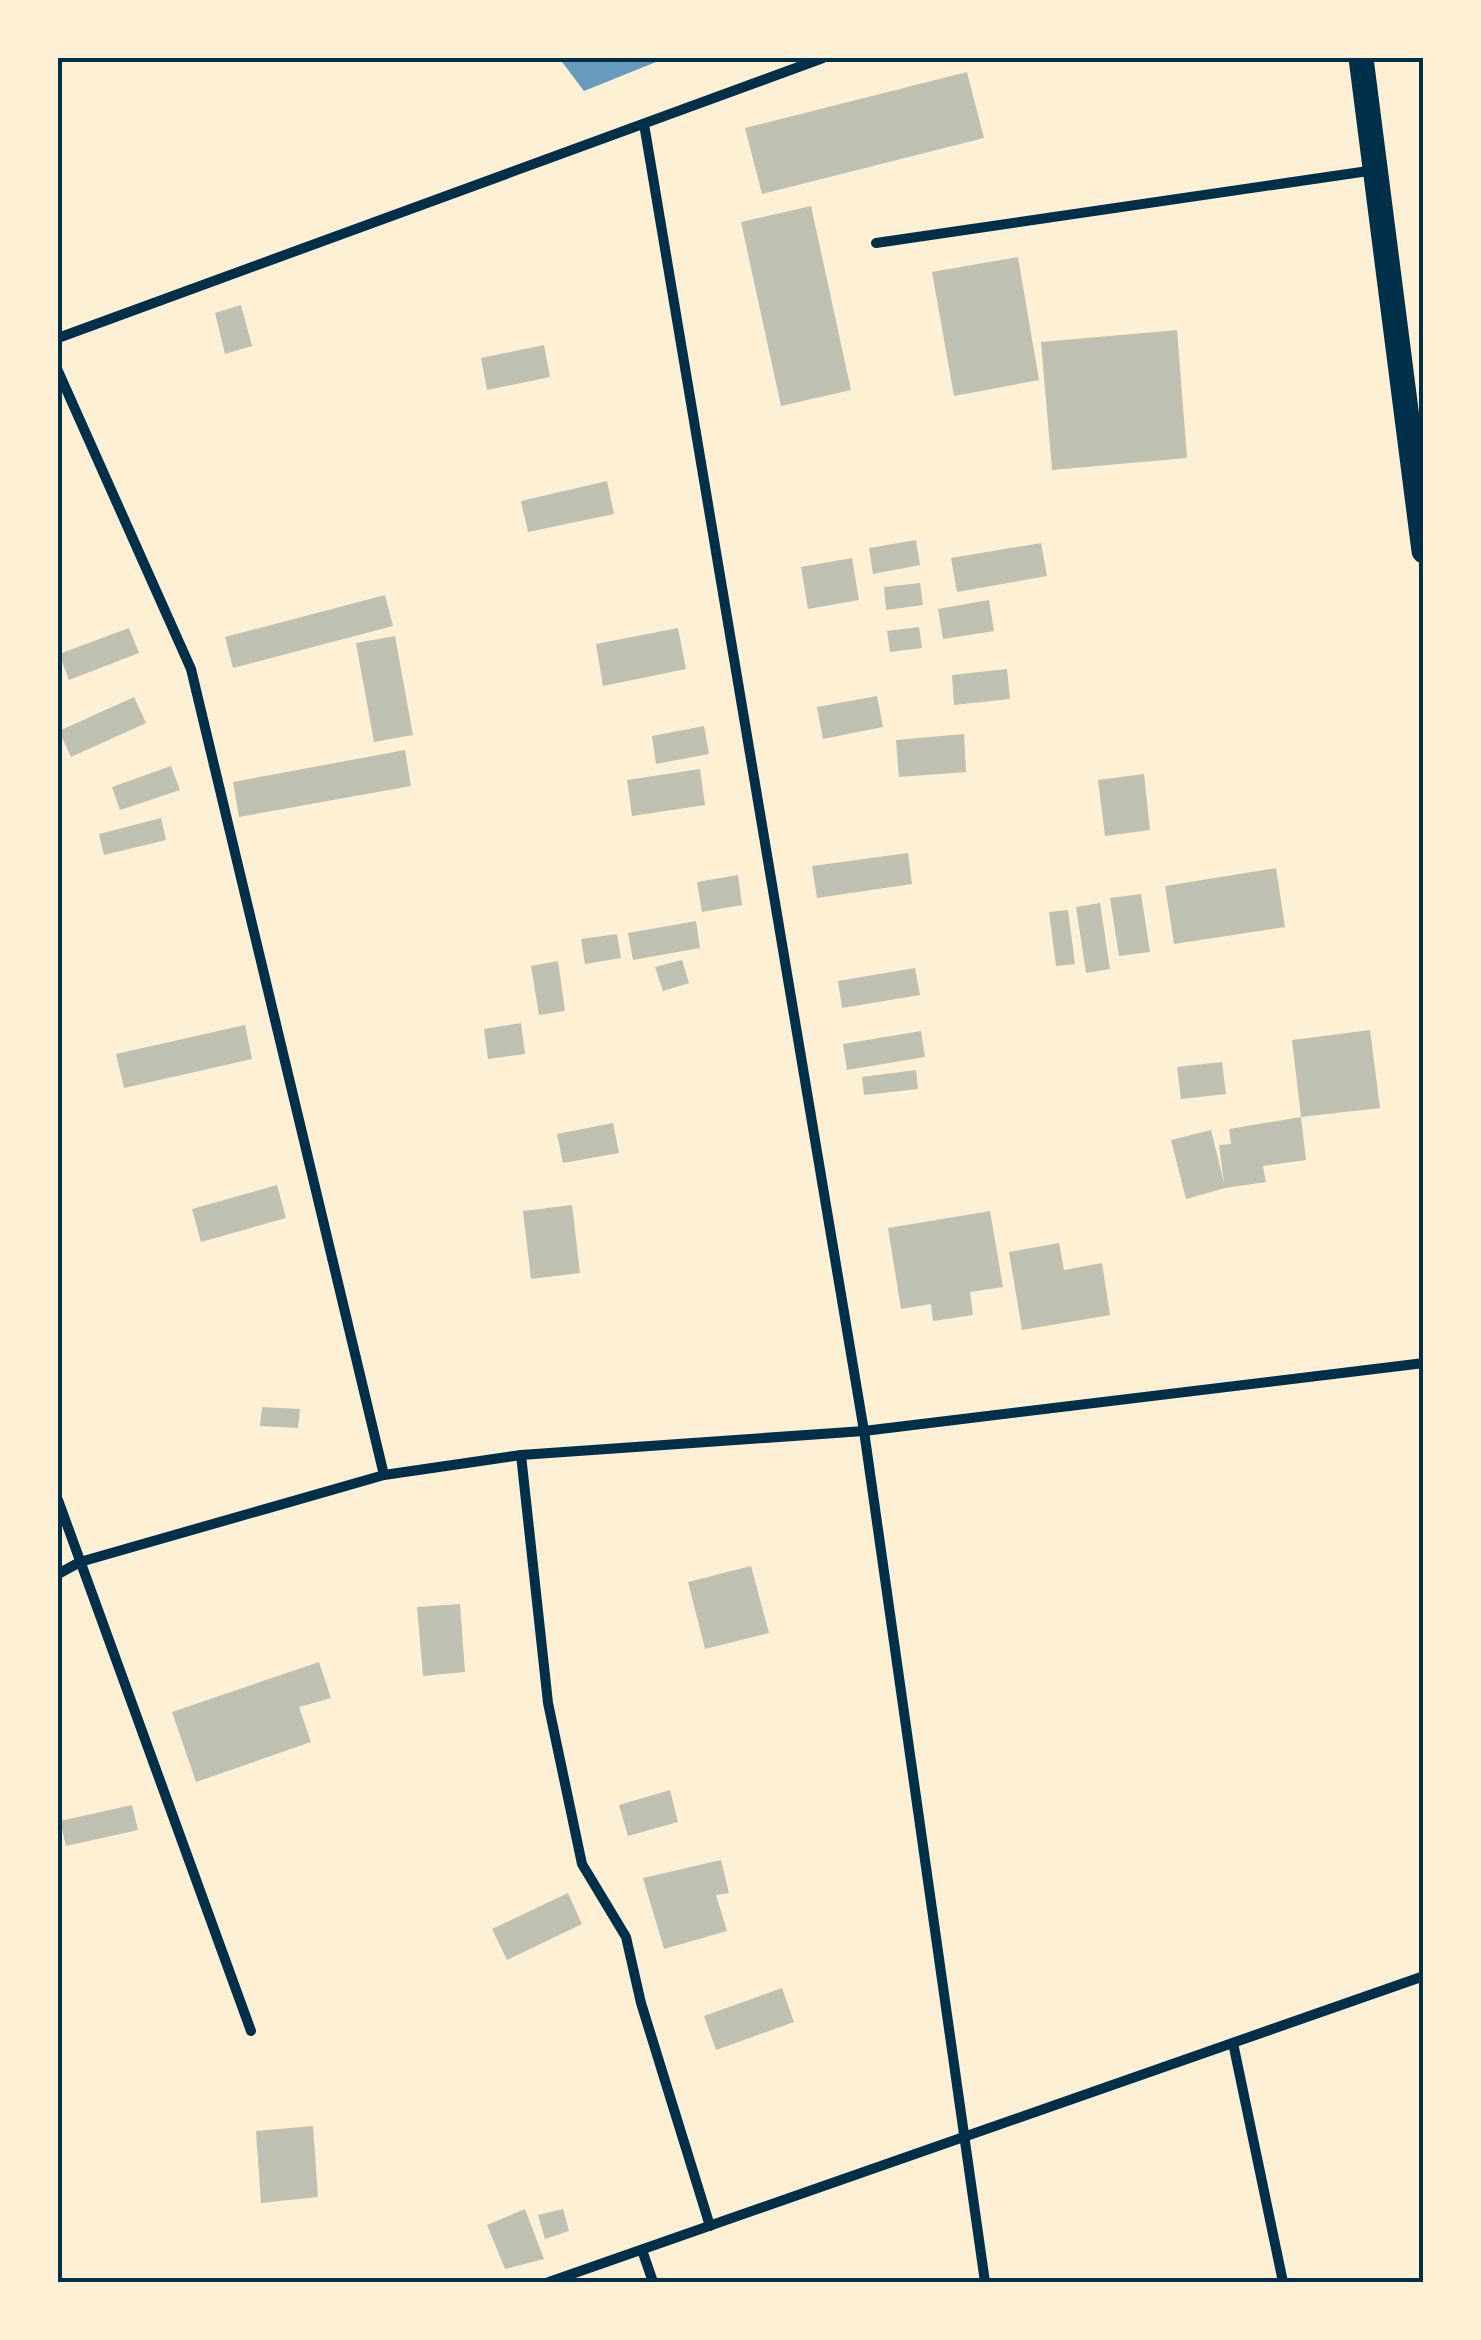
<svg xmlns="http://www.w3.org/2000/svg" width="1481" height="2340" font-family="'Fira Sans Condensed',sans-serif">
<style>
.water{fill:#669bbc}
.building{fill:#bec0b2}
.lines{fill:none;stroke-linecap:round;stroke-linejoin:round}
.minor{stroke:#003049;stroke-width:10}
.primary{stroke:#003049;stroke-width:25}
.neatline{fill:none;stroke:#003049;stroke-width:4}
</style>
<rect width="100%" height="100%" fill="#fdf0d5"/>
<!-- water -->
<polygon class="water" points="559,58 666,58 584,91"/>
<!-- building -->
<g class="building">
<polygon points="967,72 984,138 762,194 745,128"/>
<polygon points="811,206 851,390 781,406 741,222"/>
<polygon points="1018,257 1039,380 954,396 932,272"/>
<polygon points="241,305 252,346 225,354 215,313"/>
<polygon points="1177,330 1187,458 1052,470 1041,342"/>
<polygon points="544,345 550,377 487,390 481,358"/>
<polygon points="607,481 614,514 528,532 521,501"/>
<polygon points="916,540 920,565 873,574 869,548"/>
<polygon points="1041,543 1047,576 957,592 951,558"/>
<polygon points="852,558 859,600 808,609 801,567"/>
<polygon points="920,583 923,605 886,610 884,587"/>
<polygon points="385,595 393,626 233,668 225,637"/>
<polygon points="989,600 994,631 943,639 938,609"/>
<polygon points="919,627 922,648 890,652 887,631"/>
<polygon points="129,628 139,653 69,680 59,654"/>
<polygon points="678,628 686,669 603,686 596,644"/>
<polygon points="395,636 413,735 374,742 356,643"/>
<polygon points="1007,669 1010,699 954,705 952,675"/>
<polygon points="877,696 883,727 823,739 817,707"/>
<polygon points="134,697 146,723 71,757 59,731"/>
<polygon points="704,726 709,754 656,764 652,736"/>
<polygon points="964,734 966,772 899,777 896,740"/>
<polygon points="405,750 411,786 239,817 233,782"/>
<polygon points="171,766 180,790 120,810 112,787"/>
<polygon points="700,769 705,805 632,816 627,780"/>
<polygon points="1144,774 1150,830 1105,836 1098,780"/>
<polygon points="161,818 166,840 104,855 99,834"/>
<polygon points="908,853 912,884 817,898 812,866"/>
<polygon points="1276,868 1285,927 1174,944 1165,886"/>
<polygon points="738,875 742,905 702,912 697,882"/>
<polygon points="1141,894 1150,952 1119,956 1110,898"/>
<polygon points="1100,903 1110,969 1086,973 1076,907"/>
<polygon points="1068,910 1075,964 1056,966 1049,912"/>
<polygon points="696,921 700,948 633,960 628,933"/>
<polygon points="617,934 621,958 585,964 581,939"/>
<polygon points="682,960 689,983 663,991 655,967"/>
<polygon points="558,961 565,1011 539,1015 531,966"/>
<polygon points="915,968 920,995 842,1008 838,981"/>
<polygon points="521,1023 525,1054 488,1059 484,1029"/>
<polygon points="245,1025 252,1059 124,1088 116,1054"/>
<polygon points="1370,1030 1380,1108 1301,1117 1292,1040"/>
<polygon points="921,1031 925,1057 847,1070 843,1044"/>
<polygon points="1222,1062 1226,1094 1181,1099 1177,1067"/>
<polygon points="916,1070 918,1089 864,1095 862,1077"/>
<polygon points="1301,1117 1306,1160 1263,1166 1266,1182 1225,1188 1186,1199 1171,1140 1211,1130 1224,1183 1219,1145 1231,1144 1229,1129"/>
<polygon points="613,1123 619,1153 563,1163 557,1134"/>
<polygon points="277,1185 286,1218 201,1242 192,1209"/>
<polygon points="572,1205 580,1273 531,1279 523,1211"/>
<polygon points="990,1211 1003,1287 970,1292 973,1315 933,1321 931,1304 901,1309 888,1228"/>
<polygon points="1059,1243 1064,1270 1102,1263 1110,1315 1022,1330 1009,1252"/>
<polygon points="262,1407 300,1409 298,1428 260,1426"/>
<polygon points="751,1566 769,1633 705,1649 688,1582"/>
<polygon points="460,1604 465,1672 423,1676 417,1607"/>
<polygon points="319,1662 331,1698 299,1707 311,1742 196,1782 172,1712"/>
<polygon points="670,1790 678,1822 628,1836 619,1805"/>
<polygon points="132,1805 138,1830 66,1846 60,1821"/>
<polygon points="721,1860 729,1893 716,1895 727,1931 664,1949 643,1878"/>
<polygon points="568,1893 582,1924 507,1960 492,1929"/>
<polygon points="782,1988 794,2022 716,2050 704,2016"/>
<polygon points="313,2126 318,2197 261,2203 256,2131"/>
<polygon points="525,2209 544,2259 505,2269 487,2225"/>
<polygon points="563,2209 569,2231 545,2239 538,2215"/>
</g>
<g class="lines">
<!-- minor -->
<g class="minor">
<polyline points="644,124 864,1431 985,2282"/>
<polyline points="876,243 1375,170"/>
<polyline points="58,338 823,58"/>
<polyline points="58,371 191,669 384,1475"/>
<polyline points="521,1455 548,1703 582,1864 626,1937 641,2003 710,2226"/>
<polyline points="58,1500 251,2031"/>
<polyline points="58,1574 80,1562 384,1475 521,1455 864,1431 1424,1363"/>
<polyline points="1233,2043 1283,2282"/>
<polyline points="642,2250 653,2282"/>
<polyline points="549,2282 1424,1976"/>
</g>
<!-- primary -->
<polyline class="primary" points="1361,58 1424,551"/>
</g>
<!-- border -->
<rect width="1481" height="2340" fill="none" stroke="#fdf0d5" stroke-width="120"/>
<rect x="60" y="60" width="1361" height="2220" class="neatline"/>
</svg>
